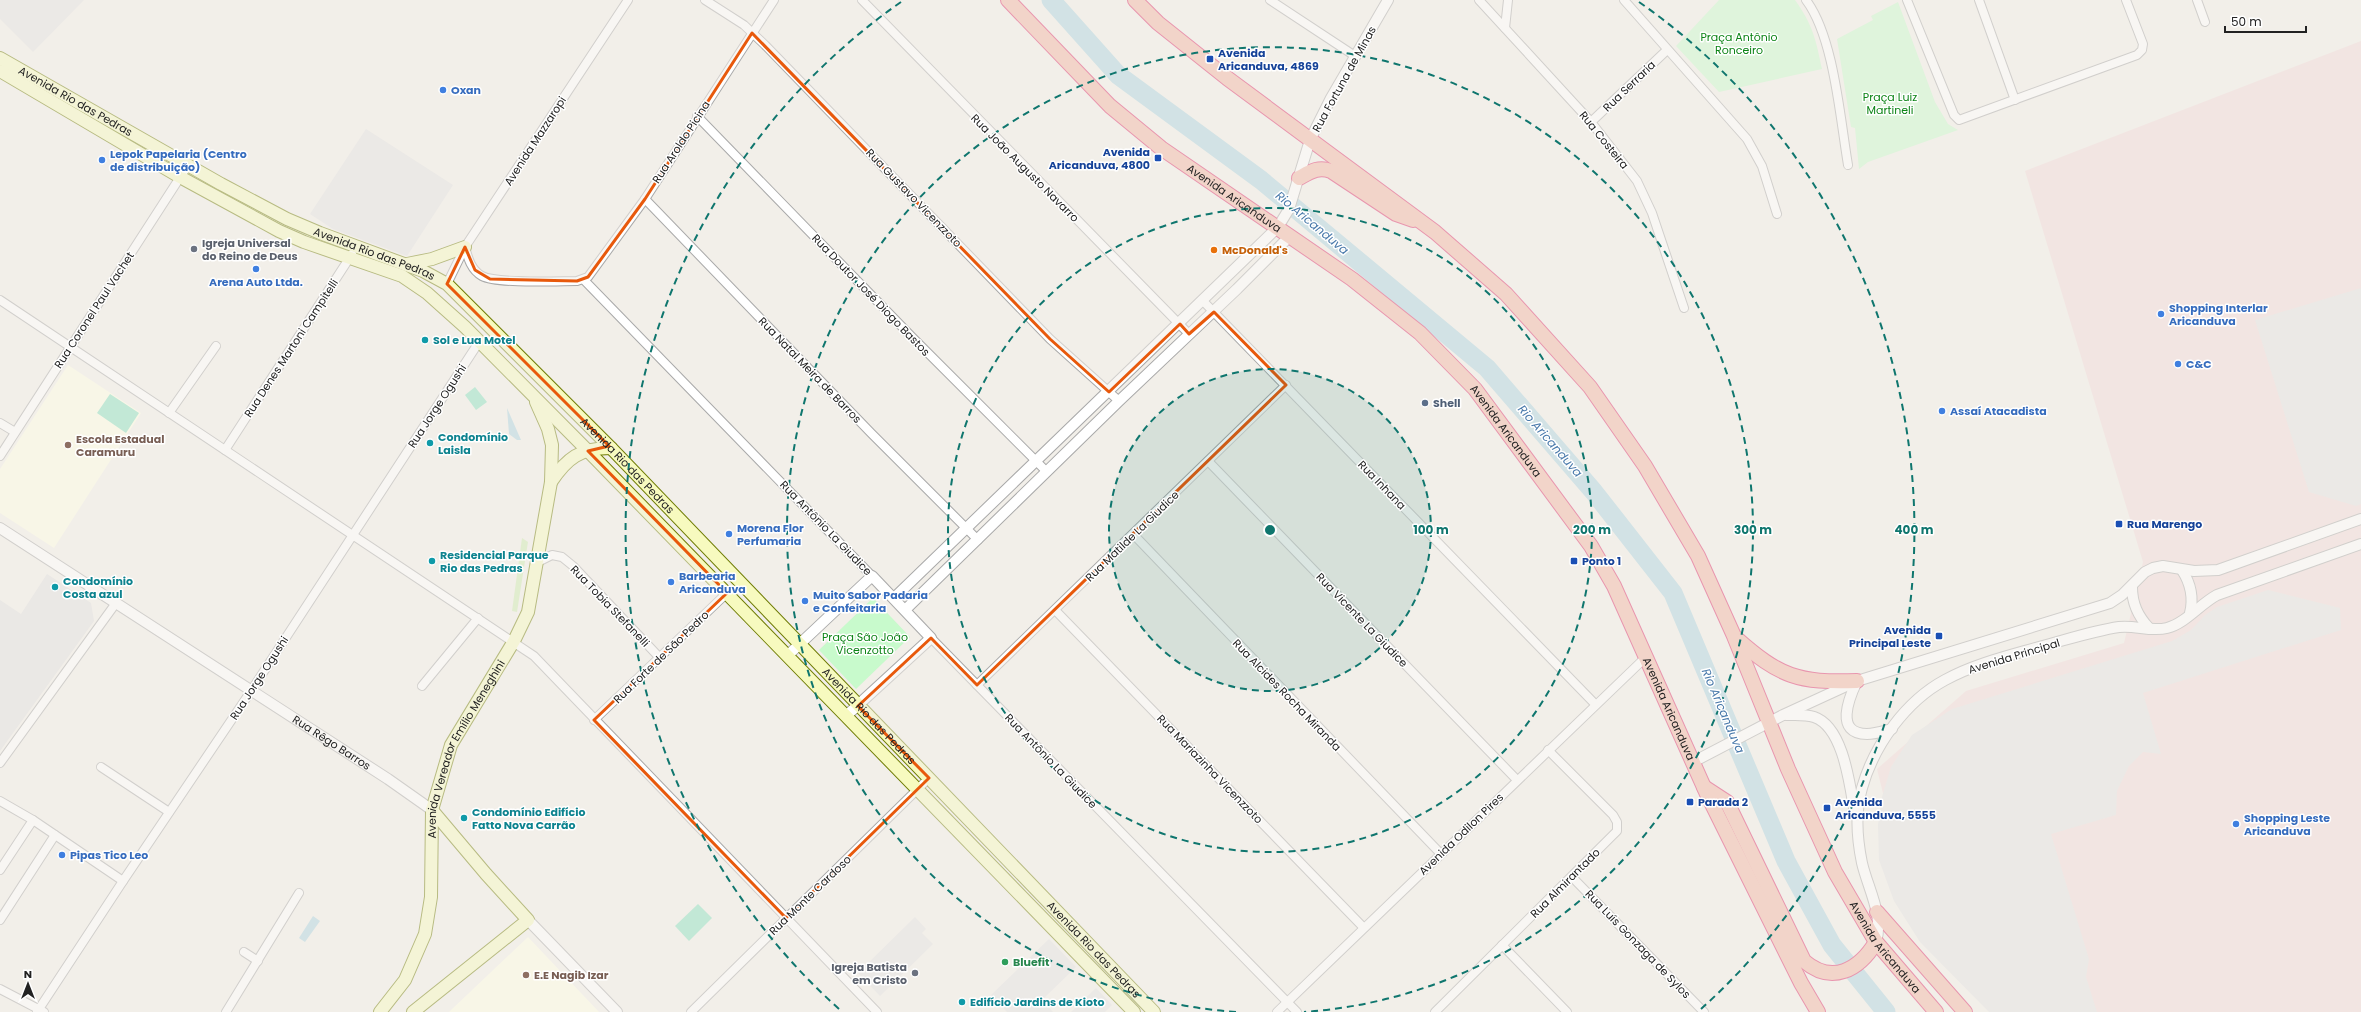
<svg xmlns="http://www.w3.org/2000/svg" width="2361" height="1012" font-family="Poppins,sans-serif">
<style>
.residential{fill:#e0dfdf}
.commercial{fill:#f2dad9}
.education{fill:#ffffe5}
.grass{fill:#cdebb0}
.park{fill:#c8facc}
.pitch{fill:#88e0be}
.parking{fill:#e2e2e2}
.water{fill:#aad3df}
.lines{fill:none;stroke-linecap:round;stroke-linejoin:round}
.river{stroke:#aad3df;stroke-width:19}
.minor-casing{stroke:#a9a9a9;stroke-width:10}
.tertiary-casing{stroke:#a9a9a9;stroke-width:12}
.secondary-casing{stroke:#707d05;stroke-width:14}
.trunk-casing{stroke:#dc2a67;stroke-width:16}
.minor{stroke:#fff;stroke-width:8}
.tertiary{stroke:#fff;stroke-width:10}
.secondary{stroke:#f7fabf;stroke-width:12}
.trunk{stroke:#f2b4a3;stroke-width:14}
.marked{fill:none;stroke:#e8590c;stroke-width:3;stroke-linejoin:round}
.ring{fill:none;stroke:#0f766e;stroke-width:2;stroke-dasharray:7 5}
.transit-dot{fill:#1a4fb4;stroke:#fff;stroke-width:1.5}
.shop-dot{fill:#3f7fe0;stroke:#fff;stroke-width:1.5}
.worship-dot{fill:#6b7280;stroke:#fff;stroke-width:1.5}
.food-dot{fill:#e8710a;stroke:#fff;stroke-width:1.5}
.culture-dot{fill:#0f9aa8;stroke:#fff;stroke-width:1.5}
.service-dot{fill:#5c6f8a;stroke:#fff;stroke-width:1.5}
.education-dot{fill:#8d6e63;stroke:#fff;stroke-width:1.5}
.leisure-dot{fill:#2e9e5b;stroke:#fff;stroke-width:1.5}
.labels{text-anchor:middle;stroke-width:3;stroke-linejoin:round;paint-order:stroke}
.park-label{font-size:11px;fill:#0c8416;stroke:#fff}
.transit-label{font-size:11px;font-weight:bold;fill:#164399;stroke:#fff;text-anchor:start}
.street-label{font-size:11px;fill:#222;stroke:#fff}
.shop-label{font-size:11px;font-weight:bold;fill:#366cbe;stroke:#fff;text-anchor:start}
.worship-label{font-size:11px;font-weight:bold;fill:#5b616d;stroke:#fff;text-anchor:start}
.food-label{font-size:11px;font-weight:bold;fill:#c56008;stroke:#fff;text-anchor:start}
.culture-label{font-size:11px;font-weight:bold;fill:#0d838f;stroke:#fff;text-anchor:start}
.service-label{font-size:11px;font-weight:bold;fill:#4e5e75;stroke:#fff;text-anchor:start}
.education-label{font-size:11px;font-weight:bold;fill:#785e54;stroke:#fff;text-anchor:start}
.leisure-label{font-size:11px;font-weight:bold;fill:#27864d;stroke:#fff;text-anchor:start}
.water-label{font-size:12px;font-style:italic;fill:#4a7aab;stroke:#fff}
.centre{fill:#0f766e;stroke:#fff;stroke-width:2}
.ring-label{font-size:12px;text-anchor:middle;font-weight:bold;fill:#0f766e;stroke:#fff;stroke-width:3;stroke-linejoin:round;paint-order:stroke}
</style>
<rect width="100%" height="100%" fill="#f2efe9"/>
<!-- residential -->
<polygon class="residential" points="47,574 91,603 94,621 0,751 0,600 21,614"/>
<!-- commercial -->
<polygon class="commercial" points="2361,41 2361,1012 2001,1012 1915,922 1877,769 1966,691 2124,643 2143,562 2025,171"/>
<!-- education -->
<g class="education">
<polygon points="68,365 141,413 54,548 0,513 0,469"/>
<polygon points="528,937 599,1012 449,1012"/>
</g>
<!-- grass -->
<polygon class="grass" points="522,538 528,542 517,612 512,611"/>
<!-- park -->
<g class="park">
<path d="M 1719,0 L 1795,0 C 1813,25 1816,40 1822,69 L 1719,92 L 1676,46 Z"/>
<polygon points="1898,2 1935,102 1948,124 1958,130 1868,162 1859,169 1855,128 1851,127 1837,39 1873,20 1871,16"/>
<polygon points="873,598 910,637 856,689 819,650"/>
</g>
<!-- pitch -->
<g class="pitch">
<polygon points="475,387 487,402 476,410 465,395"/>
<polygon points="110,394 139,413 126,433 97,413"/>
<polygon points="698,904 712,918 689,941 675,926"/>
</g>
<!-- parking -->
<g class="parking">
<polygon points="0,0 84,0 33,52 0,19"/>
<polygon points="366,129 453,185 407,256 333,229 310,214"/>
<polygon points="2361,288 2361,504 2356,506 2309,492 2255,320"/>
<polygon points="2268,590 2340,608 2341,630 2143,693 2161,754 2143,752 2129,766 2117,791 2116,815 2051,834 2089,959 2086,977 2097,1012 1989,1012 1920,942 1894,901 1879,860 1878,825 1882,797 1891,767 1912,735 1952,709 2172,641 2191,630 2205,615 2217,607"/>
<polygon points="915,917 926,929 922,933 933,944 880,996 858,973"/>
<polygon points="1049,939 1076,967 1042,1000 1053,1012 1007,1012 991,995"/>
<polygon points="1096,988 1112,1005 1105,1012 1071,1012"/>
</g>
<!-- water -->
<g class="water">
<polygon points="507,408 521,440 517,440 509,434"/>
<polygon points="313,916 320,921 305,942 299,938"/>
</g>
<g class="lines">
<!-- river -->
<polyline class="river" points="1051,0 1118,75 1261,180 1487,368 1594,492 1673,593 1786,861 1832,945 1886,1012"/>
<defs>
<g id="minor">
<polyline points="705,0 744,25 765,45 1050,339 1119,401"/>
<polyline points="862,0 1189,334"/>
<polyline points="1270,0 1355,56"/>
<polyline points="1479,0 1591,122 1637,181 1652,213 1684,308"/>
<polyline points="1624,0 1747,139 1762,166 1777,214"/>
<path d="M 1806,0 C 1834,37 1840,118 1848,165"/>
<polyline points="1907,0 1954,115 1959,120 2137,55 2142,50 2143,44 2126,0"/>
<polyline points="1979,0 2015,100"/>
<polyline points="2197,0 2205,22"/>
<polyline points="1505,28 1508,0"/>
<polyline points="697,116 912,337 1047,472"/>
<polyline points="1591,122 1667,50"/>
<polyline points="645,199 871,433 978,540"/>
<path d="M 465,247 C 468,258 471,270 482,276 C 497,284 558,281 577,281 L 588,277 L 645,199 L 774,0"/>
<polyline points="584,280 872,576"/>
<polyline points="447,284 465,247 628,0"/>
<polyline points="0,300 534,656 877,1012"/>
<polyline points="1203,301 1595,704"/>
<polyline points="169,413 216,346"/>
<polyline points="0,423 15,432"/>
<polyline points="225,450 352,254"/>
<polyline points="0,456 188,165"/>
<polyline points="1208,461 1517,780"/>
<polyline points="1134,535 1441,854"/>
<polyline points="536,563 552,555 562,557 573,566 660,658"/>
<polyline points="1055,610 1364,928"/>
<polyline points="931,638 1297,1012"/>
<polyline points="977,685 1286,385"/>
<polyline points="422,686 478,618"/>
<polyline points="594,720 727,593"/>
<polyline points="0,763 116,603"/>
<polyline points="101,767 169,812"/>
<polyline points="0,801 33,820 123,881"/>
<polyline points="0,870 33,820"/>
<polyline points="1572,877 1704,1012"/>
<polyline points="0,920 55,835"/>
<polyline points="1502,945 1567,1012"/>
<polyline points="244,952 258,961"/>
<polyline points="0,989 44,1012"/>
<polyline points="37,1012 123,881 251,691 479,342"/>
<polyline points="226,1012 299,893"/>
<polyline points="691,1012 929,778"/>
<polyline points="1277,1012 1646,657"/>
<polyline points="1435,1012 1617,831 1617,822 1613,815 1548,750"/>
</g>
<g id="tertiary">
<path id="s1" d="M 0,528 L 388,779 L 432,810"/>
<path d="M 2182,570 C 2191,584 2194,597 2190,613"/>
<path d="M 2132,587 C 2132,604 2138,616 2149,628"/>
<polyline points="894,598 1278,227 1289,209 1310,140 1331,98 1388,0"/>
<polyline points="905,610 1119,401 1237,289 1290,236"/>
<polyline points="787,656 872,576 931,638 846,716"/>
<path d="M 1857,681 C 1849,698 1834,734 1867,734 C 1875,734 1884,731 1892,729"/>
<path d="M 1786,715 C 1795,715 1805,714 1814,717 C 1844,727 1850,787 1855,814"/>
<polyline points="1693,762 1783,715 1857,681 2110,603 2122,595 2145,572 2153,568 2163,566 2194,571 2218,570 2361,519"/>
<polyline points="528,920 617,1012"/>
<path d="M 1876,942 C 1884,915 1868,889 1862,863 C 1857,839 1855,812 1862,788 C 1874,745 1906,701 1945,680 C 1974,664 2008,656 2039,647 C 2066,640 2092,631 2119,627 C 2135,625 2151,632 2167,628 C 2186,623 2200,604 2217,595 L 2361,544"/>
</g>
<g id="secondary">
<path id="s2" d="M 0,58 L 221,184 L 287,219 L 320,233 L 423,271 L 447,284 L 611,448 L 1154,1012"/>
<polyline points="0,71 180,177 279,231 304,242 402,276 427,293 465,327 588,451 1134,1012"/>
<polyline points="407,264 432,259 465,247"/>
<path d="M 551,482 C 567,458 580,448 611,448"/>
<path id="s3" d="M 380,1012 L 405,980 L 425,934 L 431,897 L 432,810 L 451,745 L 514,641 L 528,612 L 551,482 L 552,445 L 548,429 L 536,402"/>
<polyline points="413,1012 528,920 486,874 432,810"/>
</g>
<g id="trunk">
<path id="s4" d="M 1008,0 L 1110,106 L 1161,148 L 1352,279 L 1420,333 L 1475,389 L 1591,546 L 1614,586 L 1707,794 L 1801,983 L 1818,1012"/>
<path id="s5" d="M 1135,0 L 1158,23 L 1227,78 L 1435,232 L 1506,294 L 1590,387 L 1645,466 L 1698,556 L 1734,636 L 1788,769 L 1835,872 L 1876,942 L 1936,1012"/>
<path d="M 1299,178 C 1310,172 1318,166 1331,171 L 1396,214 L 1413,220"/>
<path d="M 1736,638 C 1780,677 1798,683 1857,681"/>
<path d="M 1704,787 L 1727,802 L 1804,961 C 1832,985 1859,970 1876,942"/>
<polyline points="1877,912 1965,1012"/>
</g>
</defs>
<!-- minor casing -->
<use href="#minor" class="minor-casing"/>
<!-- tertiary casing -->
<use href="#tertiary" class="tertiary-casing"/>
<!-- secondary casing -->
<use href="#secondary" class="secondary-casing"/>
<!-- trunk casing -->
<use href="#trunk" class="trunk-casing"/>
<!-- minor -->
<use href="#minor" class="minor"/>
<!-- tertiary -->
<use href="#tertiary" class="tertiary"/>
<!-- secondary -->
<use href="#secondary" class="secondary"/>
<!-- trunk -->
<use href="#trunk" class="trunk"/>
</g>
<!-- marked area -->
<path d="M0 0H2361V1012H0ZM 752,33 L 1050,339 L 1109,392 L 1180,324 L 1189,334 L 1214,312 L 1286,385 L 977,685 L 931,638 L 858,706 L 929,778 L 786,918 L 594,720 L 727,593 L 588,451 L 609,446 L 447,284 L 465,247 L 475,270 L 490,279 L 577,281 L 588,277 L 645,199 Z" fill="#f2efe9" fill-opacity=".55" fill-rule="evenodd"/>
<path class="marked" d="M 752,33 L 1050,339 L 1109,392 L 1180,324 L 1189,334 L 1214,312 L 1286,385 L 977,685 L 931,638 L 858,706 L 929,778 L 786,918 L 594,720 L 727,593 L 588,451 L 609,446 L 447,284 L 465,247 L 475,270 L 490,279 L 577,281 L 588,277 L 645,199 Z"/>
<!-- distance rings -->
<circle cx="1270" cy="530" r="161" fill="#0f766e" fill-opacity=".12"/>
<g class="ring">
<circle cx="1270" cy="530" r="161"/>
<circle cx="1270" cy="530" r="322"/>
<path d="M1236 1012A483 483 0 1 1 1304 1012"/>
<path d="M839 1009A644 644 0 0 1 901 2M1639 2A644 644 0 0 1 1701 1009"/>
</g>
<!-- markers -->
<g class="transit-dot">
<rect x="1206" y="55" width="8" height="8" rx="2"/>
<rect x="1154" y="154" width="8" height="8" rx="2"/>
<rect x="2115" y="520" width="8" height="8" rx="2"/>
<rect x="1570" y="557" width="8" height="8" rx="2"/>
<rect x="1935" y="632" width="8" height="8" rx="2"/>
<rect x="1686" y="798" width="8" height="8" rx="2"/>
<rect x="1823" y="804" width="8" height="8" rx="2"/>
</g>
<g class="shop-dot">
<circle cx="443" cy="90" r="4"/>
<circle cx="102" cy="160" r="4"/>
<circle cx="256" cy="269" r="4"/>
<circle cx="2161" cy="314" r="4"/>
<circle cx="2178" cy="364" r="4"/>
<circle cx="1942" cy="411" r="4"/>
<circle cx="729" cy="534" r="4"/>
<circle cx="671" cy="582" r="4"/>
<circle cx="805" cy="601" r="4"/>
<circle cx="2236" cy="824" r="4"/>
<circle cx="62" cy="855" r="4"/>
</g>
<g class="worship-dot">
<circle cx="194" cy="249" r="4"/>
<circle cx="915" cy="973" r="4"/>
</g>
<circle class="food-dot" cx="1214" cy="250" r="4"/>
<g class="culture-dot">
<circle cx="425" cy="340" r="4"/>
<circle cx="430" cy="443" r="4"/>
<circle cx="432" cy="561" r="4"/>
<circle cx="55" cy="587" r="4"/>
<circle cx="464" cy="818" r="4"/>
<circle cx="962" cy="1002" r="4"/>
</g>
<circle class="service-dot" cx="1425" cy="403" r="4"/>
<g class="education-dot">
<circle cx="68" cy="445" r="4"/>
<circle cx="526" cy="975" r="4"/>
</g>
<circle class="leisure-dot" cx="1005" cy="962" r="4"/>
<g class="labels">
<!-- park labels -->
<g class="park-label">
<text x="1739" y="41">Praça Antônio<tspan x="1739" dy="13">Ronceiro</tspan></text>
<text x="1890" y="101">Praça Luiz<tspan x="1890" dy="13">Martineli</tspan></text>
<text x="865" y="641">Praça São João<tspan x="865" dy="13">Vicenzotto</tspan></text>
</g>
<!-- transit labels -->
<g class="transit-label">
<text x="1218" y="57">Avenida<tspan x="1218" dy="13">Aricanduva, 4869</tspan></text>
<text x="1150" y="156" text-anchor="end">Avenida<tspan x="1150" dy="13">Aricanduva, 4800</tspan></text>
<text x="2127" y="528">Rua Marengo</text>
<text x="1582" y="565">Ponto 1</text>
<text x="1931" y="634" text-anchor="end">Avenida<tspan x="1931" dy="13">Principal Leste</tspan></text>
<text x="1698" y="806">Parada 2</text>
<text x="1835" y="806">Avenida<tspan x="1835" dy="13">Aricanduva, 5555</tspan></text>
</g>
<!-- street labels -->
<g class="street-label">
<text transform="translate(1344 79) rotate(-61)" y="4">Rua Fortuna de Minas</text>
<text transform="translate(1629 86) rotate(-44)" y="4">Rua Serraria</text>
<text dy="4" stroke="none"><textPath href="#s2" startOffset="87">Avenida Rio das Pedras</textPath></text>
<text transform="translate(1604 140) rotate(51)" y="4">Rua Costeira</text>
<text transform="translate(535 141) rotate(-57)" y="4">Avenida Mazzaropi</text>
<text transform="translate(681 142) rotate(-57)" y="4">Rua Aroldo Picina</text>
<text transform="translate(1025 168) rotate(45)" y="4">Rua João Augusto Navarro</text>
<text transform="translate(914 198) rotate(46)" y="4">Rua Gustavo Vicenzzoto</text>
<text dy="4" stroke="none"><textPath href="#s4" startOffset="302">Avenida Aricanduva</textPath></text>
<text dy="4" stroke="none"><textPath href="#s2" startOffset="423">Avenida Rio das Pedras</textPath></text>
<text transform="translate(871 295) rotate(46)" y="4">Rua Doutor José Diogo Bastos</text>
<text transform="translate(94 310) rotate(-57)" y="4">Rua Coronel Paul Vachet</text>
<text transform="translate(291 348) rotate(-57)" y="4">Rua Denes Martoni Campitelli</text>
<text transform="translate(810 370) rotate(46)" y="4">Rua Natal Meira de Barros</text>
<text transform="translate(437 406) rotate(-57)" y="4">Rua Jorge Ogushi</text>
<text dy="4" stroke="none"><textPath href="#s4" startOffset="662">Avenida Aricanduva</textPath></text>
<text dy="4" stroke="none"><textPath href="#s2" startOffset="758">Avenida Rio das Pedras</textPath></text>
<text transform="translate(1382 485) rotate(46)" y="4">Rua Inhana</text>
<text transform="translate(826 528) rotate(46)" y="4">Rua Antônio La Giudice</text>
<text transform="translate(1132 536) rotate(-44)" y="4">Rua Matilde La Giudice</text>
<text transform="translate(610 606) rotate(46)" y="4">Rua Tobia Stefanelli</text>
<text transform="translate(1362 620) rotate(46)" y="4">Rua Vicente La Giudice</text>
<text transform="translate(2014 656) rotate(-17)" y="4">Avenida Principal</text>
<text transform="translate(661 657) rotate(-44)" y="4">Rua Forte de São Pedro</text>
<text transform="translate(259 678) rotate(-57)" y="4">Rua Jorge Ogushi</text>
<text transform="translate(1287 695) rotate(46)" y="4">Rua Alcides Rocha Miranda</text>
<text dy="4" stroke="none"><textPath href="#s4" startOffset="986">Avenida Aricanduva</textPath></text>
<text dy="4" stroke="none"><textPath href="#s2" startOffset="1106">Avenida Rio das Pedras</textPath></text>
<text dy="4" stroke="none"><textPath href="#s1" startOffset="395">Rua Rêgo Barros</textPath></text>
<text dy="4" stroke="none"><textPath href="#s3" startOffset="284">Avenida Vereador Emílio Meneghini</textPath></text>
<text transform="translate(1051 761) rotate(46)" y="4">Rua Antônio La Giudice</text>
<text transform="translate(1210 769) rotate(46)" y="4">Rua Mariazinha Vicenzzoto</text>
<text transform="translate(1461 834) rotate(-44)" y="4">Avenida Odilon Pires</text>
<text transform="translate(1565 883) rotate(-45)" y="4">Rua Almirantado</text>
<text transform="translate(810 895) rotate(-44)" y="4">Rua Monte Cardoso</text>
<text transform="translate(1638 944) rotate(46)" y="4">Rua Luís Gonzaga de Sylos</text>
<text dy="4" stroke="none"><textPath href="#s5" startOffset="1235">Avenida Aricanduva</textPath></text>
<text dy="4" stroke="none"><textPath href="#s2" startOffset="1430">Avenida Rio das Pedras</textPath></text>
</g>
<!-- shop labels -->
<g class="shop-label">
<text x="451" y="94">Oxan</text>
<text x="110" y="158">Lepok Papelaria (Centro<tspan x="110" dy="13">de distribuição)</tspan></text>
<text x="256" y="286" text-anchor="middle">Arena Auto Ltda.</text>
<text x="2169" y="312">Shopping Interlar<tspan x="2169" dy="13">Aricanduva</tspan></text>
<text x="2186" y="368">C&amp;C</text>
<text x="1950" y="415">Assaí Atacadista</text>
<text x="737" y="532">Morena Flor<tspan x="737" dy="13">Perfumaria</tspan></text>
<text x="679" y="580">Barbearia<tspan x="679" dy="13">Aricanduva</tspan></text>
<text x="813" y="599">Muito Sabor Padaria<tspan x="813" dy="13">e Confeitaria</tspan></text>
<text x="2244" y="822">Shopping Leste<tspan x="2244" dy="13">Aricanduva</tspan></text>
<text x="70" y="859">Pipas Tico Leo</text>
</g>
<!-- worship labels -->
<g class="worship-label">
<text x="202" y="247">Igreja Universal<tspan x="202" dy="13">do Reino de Deus</tspan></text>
<text x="907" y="971" text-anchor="end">Igreja Batista<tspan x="907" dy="13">em Cristo</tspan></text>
</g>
<!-- food labels -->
<g class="food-label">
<text x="1222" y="254">McDonald's</text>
</g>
<!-- culture labels -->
<g class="culture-label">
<text x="433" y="344">Sol e Lua Motel</text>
<text x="438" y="441">Condomínio<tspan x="438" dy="13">Laisla</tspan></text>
<text x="440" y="559">Residencial Parque<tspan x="440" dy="13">Rio das Pedras</tspan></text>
<text x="63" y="585">Condomínio<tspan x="63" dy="13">Costa azul</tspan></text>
<text x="472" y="816">Condomínio Edifício<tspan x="472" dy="13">Fatto Nova Carrão</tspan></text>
<text x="970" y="1006">Edifício Jardins de Kioto</text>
</g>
<!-- service labels -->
<g class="service-label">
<text x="1433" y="407">Shell</text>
</g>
<!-- education labels -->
<g class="education-label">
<text x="76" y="443">Escola Estadual<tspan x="76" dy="13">Caramuru</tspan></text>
<text x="534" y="979">E.E Nagib Izar</text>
</g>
<!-- leisure labels -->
<g class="leisure-label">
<text x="1013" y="966">Bluefit</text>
</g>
<!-- water labels -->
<g class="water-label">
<text transform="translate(1312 223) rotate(40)" y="4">Rio Aricanduva</text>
<text transform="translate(1550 441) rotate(49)" y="4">Rio Aricanduva</text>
<text transform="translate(1723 711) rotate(67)" y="4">Rio Aricanduva</text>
</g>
</g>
<circle cx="1270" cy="530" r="6" class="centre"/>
<g class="ring-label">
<text x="1431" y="534">100 m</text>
<text x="1592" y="534">200 m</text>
<text x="1753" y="534">300 m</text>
<text x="1914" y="534">400 m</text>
</g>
<!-- north arrow -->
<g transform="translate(28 984)" stroke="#ffffff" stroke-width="3" paint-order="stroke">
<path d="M0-3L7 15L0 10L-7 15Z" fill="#222222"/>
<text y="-6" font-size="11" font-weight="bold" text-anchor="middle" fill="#222222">N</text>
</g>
<!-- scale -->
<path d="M2225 26v6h81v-6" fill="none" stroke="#222222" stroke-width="2"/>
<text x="2231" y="26" font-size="12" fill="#222222" stroke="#ffffff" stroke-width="3" paint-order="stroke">50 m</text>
</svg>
